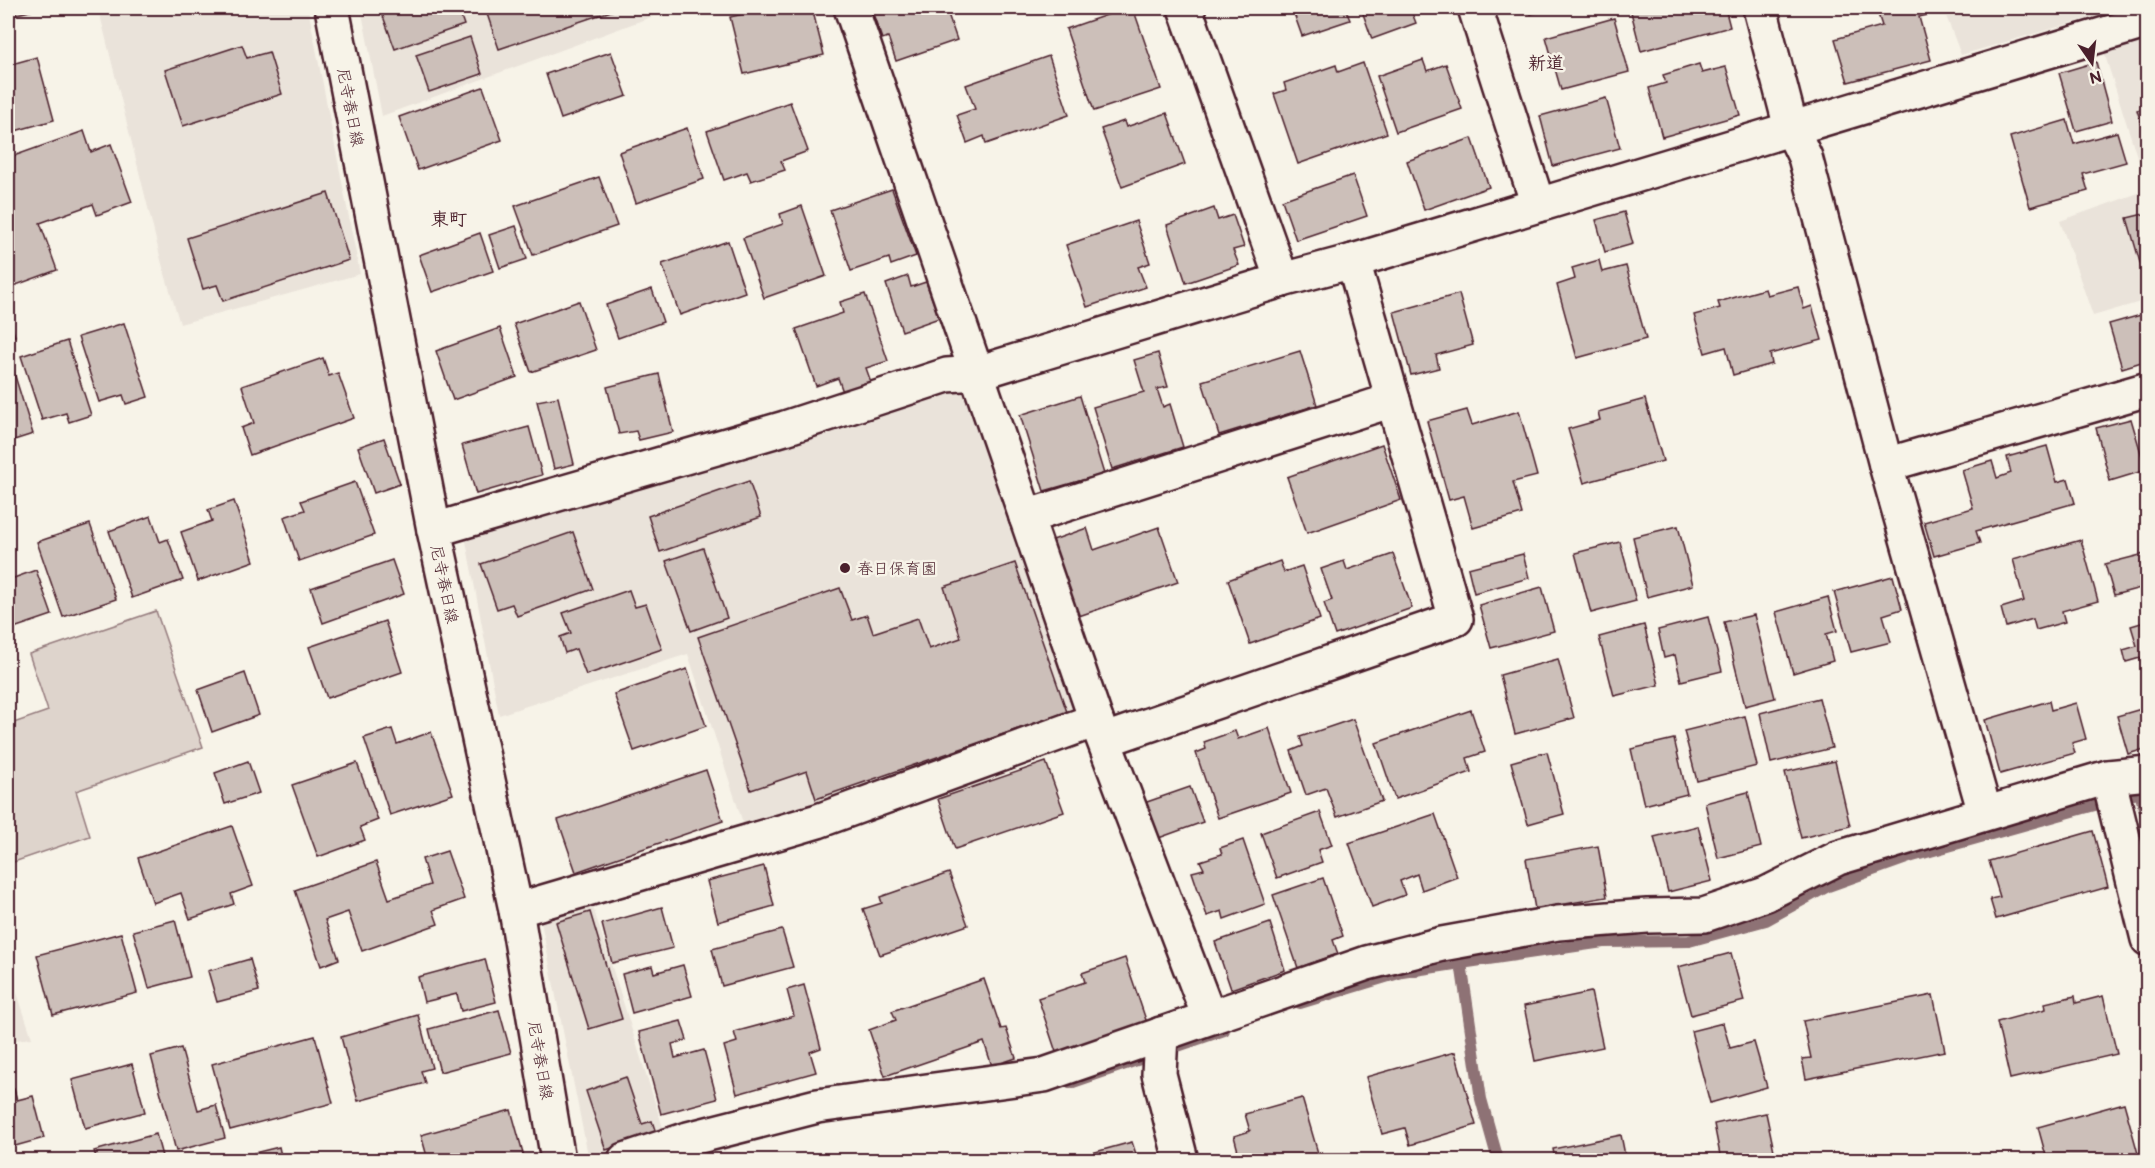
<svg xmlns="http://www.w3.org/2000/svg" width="2155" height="1168" font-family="'Balsamiq Sans','Klee One',sans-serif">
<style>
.built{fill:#eae3da}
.green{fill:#ded4cc;stroke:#947a7c;stroke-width:1.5}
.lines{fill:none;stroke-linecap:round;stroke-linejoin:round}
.stream{stroke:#8e7275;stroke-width:12}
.building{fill:#ccbfb9;stroke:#4a1f2b;stroke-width:1.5}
.minor-casing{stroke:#4a1f2b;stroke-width:38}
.tertiary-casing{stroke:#4a1f2b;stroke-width:38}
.minor{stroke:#f7f3e8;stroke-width:33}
.tertiary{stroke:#f7f3e8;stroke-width:33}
.poi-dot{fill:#4a1f2b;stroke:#f7f3e8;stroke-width:2}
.labels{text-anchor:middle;stroke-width:5;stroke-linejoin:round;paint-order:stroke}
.street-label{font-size:16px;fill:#4a1f2b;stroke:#f7f3e8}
.poi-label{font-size:16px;fill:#4a1f2b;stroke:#f7f3e8;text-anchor:start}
.neighbourhood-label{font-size:18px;font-weight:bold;fill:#4a1f2b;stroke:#f7f3e8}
</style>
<rect width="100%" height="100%" fill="#f7f3e8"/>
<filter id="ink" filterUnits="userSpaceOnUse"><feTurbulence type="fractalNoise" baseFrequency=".0167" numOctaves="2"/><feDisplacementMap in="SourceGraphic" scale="12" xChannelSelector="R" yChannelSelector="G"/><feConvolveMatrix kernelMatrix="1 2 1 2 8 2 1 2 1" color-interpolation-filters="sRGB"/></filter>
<g filter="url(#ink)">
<!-- built -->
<g class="built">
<polygon points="112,8 308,8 360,274 180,324 162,264 99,11"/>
<polygon points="361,8 656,8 659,14 382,116"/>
<polygon points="1943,8 2123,8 1961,55"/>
<polygon points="2147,37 2147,188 2103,49"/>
<polygon points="2147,190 2147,300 2093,316 2060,221"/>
<polygon points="946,385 970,396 1083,717 817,811 744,826 688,654 499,715 465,536"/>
<polygon points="591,901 665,1134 596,1160 589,1160 539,912"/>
<polygon points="8,966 32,1038 8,1041"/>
</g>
<!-- green -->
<polygon class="green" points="156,611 203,747 76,791 90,836 8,864 8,725 48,711 29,654"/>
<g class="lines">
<!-- stream -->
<g class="stream">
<polyline points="2140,791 2148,826"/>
<polyline points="1461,963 1481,1099 1498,1160"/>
<polyline points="1300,1003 1402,972 1461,963 1603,942 1689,941 1766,920 1828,886 1909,857 2148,790"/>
<polyline points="1070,1083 1224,1030"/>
</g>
</g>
<!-- building -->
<g class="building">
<polygon points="11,8 42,8 13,15"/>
<polygon points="380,8 458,8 464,25 395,49"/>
<polygon points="485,8 620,8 499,49"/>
<polygon points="769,8 812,8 824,55 744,74 730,17"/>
<polygon points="871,8 946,8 957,40 896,61 888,37 882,39"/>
<polygon points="1127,8 1133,8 1161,89 1094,111 1066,29"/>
<polygon points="1292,8 1345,8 1350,20 1302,36"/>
<polygon points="1361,8 1410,8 1416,23 1372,39"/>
<polygon points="1529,8 1553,8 1531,14"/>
<polygon points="1630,8 1725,8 1730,27 1641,51"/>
<polygon points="1876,8 1929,8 1931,14 1919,17 1931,60 1848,82 1835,39 1882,26"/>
<polygon points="1614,18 1629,72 1561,90 1546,37"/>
<polygon points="470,37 482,74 429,92 416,55"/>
<polygon points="242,45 247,58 269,52 282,94 183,126 165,70"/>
<polygon points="611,52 627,96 561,119 546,74"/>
<polygon points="1049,56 1069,115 986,144 984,136 967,143 957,115 975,109 966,85"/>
<polygon points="37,57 54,120 8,133 8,65"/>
<polygon points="1423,60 1427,71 1446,64 1462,109 1396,132 1377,76"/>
<polygon points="2096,62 2112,121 2076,131 2059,73"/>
<polygon points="1363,63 1387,133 1298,164 1274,94 1286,90 1284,83 1336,65 1338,72"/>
<polygon points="1699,64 1702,73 1726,67 1740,115 1662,137 1649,88 1666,83 1663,75"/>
<polygon points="483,87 502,140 418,170 399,117"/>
<polygon points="1606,98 1620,148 1553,166 1540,116"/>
<polygon points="790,102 808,151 781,161 785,170 751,181 747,172 724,180 707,131"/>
<polygon points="2148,107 2148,144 2137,110"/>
<polygon points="1167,113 1185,164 1122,187 1101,129 1124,121 1126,127"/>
<polygon points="2067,120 2074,144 2117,132 2126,162 2083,174 2088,191 2030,207 2010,137"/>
<polygon points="687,128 704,179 636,203 619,152"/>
<polygon points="84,131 91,152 111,144 132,202 97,215 93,204 40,223 57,270 8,288 8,158"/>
<polygon points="1472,138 1489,187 1424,210 1407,161"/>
<polygon points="1353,175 1367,216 1296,240 1282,200"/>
<polygon points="599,177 617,226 533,255 515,206"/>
<polygon points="892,189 916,256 891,265 889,258 851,271 830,210"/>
<polygon points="328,193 349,260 223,301 217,285 203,289 187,238"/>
<polygon points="802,206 826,276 764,298 743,238 783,224 780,214"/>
<polygon points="1214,208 1218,220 1233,215 1244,247 1233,250 1239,265 1186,283 1167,225"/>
<polygon points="1624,212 1633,244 1605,252 1596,220"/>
<polygon points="2148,213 2148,290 2127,218"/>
<polygon points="1136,221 1150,263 1138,267 1146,287 1087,307 1066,245"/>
<polygon points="516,226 527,259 500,268 489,235"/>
<polygon points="480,233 493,271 432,292 419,255"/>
<polygon points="728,241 745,292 680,315 662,264"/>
<polygon points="1599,260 1602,272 1626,266 1646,339 1577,358 1557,285 1575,279 1572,268"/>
<polygon points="908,276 911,287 926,282 939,318 902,331 886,284"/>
<polygon points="1798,287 1804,309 1812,306 1822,340 1770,354 1772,364 1733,375 1726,347 1705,353 1694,315 1720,308 1718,302 1765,289 1767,295"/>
<polygon points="652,289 663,322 618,338 606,305"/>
<polygon points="865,294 888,361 866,368 871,382 843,392 838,378 816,386 796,329 843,313 840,302"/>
<polygon points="1459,294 1473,345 1436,355 1439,368 1411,375 1394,312"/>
<polygon points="579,301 596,350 531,372 514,324"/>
<polygon points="2148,313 2148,360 2122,368 2109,324"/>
<polygon points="8,315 15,336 8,338"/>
<polygon points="124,323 148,397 126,404 123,395 99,402 78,337"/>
<polygon points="500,328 517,377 453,400 436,351"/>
<polygon points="67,341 91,415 69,422 66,413 42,420 21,356"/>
<polygon points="1300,351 1317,405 1219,435 1202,381"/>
<polygon points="1158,353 1168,387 1157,389 1163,407 1170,404 1183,447 1112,469 1093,407 1144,392 1134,360"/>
<polygon points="323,358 329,376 338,373 354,418 250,455 241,428 254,423 242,386"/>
<polygon points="10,360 33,434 11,441 8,432 8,361"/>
<polygon points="659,374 673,432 639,440 636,431 619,434 607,387"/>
<polygon points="1080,396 1104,474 1044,491 1020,415"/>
<polygon points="558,397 574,464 554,469 537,401"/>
<polygon points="1645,399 1663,461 1584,483 1568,429 1600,420 1598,412"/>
<polygon points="1467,410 1472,425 1519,411 1537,476 1513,482 1522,514 1473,528 1464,496 1449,500 1427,421"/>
<polygon points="2131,419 2146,470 2110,481 2096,428"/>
<polygon points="529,427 542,475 476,494 462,445"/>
<polygon points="384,438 400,484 374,493 358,447"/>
<polygon points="1382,444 1401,500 1307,533 1287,477"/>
<polygon points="2047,446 2057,482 2068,479 2075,503 1976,531 1980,543 1934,556 1924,522 1973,508 1962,470 1992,461 1997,478 2011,473 2007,457"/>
<polygon points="749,481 761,517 660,552 648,516"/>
<polygon points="355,482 374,535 299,561 284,517 305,510 301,501"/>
<polygon points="234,501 254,561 198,581 181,532 212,521 208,510"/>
<polygon points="151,516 160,542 168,539 183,580 132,598 109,531"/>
<polygon points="90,524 116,599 63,617 37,542"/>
<polygon points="1678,526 1693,585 1647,597 1633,537"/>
<polygon points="1159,527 1178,582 1076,617 1050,541 1087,528 1094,550"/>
<polygon points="573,532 593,589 517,616 512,604 497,609 481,564"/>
<polygon points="2081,540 2098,601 2062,611 2065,622 2036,630 2033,619 2006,627 2001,608 2024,601 2013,559"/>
<polygon points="1620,542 1636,601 1591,613 1575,553"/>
<polygon points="703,548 727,618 691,631 666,561"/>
<polygon points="2148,553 2148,586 2114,595 2105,564"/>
<polygon points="1393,554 1412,608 1335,635 1324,603 1332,600 1321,569 1344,561 1347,570"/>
<polygon points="1523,554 1529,578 1474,593 1468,568"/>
<polygon points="392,560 404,594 323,623 311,588"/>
<polygon points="1280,561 1284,572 1302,566 1320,619 1250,644 1228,580"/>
<polygon points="1015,563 1067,712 816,799 807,771 751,790 698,637 840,588 852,620 867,615 873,633 918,618 929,649 961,638 944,587"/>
<polygon points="36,570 52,615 8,630 8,580"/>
<polygon points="1893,576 1902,609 1883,615 1891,642 1851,652 1834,592"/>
<polygon points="1542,587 1554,631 1491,648 1479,605"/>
<polygon points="629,590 635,607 646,604 662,649 586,675 576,649 565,653 560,637 571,633 563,613"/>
<polygon points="1828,597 1837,631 1826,634 1833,661 1793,673 1776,612"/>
<polygon points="1754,615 1775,698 1745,706 1724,622"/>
<polygon points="1708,617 1722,671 1681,681 1675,655 1664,658 1658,630"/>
<polygon points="385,621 402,672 327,698 309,647"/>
<polygon points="2148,621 2148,678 2146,679 2140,658 2126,662 2123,650 2137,646 2131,626"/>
<polygon points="1644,625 1659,685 1614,696 1599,637"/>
<polygon points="1558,659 1574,718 1515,734 1500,675"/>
<polygon points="687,669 706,726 634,751 614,694"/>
<polygon points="245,673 259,715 212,732 198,690"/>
<polygon points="1819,698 1832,748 1771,763 1760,713"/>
<polygon points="2049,701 2051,710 2076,703 2086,739 2072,743 2075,753 2000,774 1985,720"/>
<polygon points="2148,707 2148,748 2128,754 2117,716"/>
<polygon points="1471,710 1485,752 1467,758 1471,772 1395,799 1376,743"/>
<polygon points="1745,716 1757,766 1697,781 1684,731"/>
<polygon points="1353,719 1382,801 1337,817 1326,788 1306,795 1291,751 1303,746 1300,737"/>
<polygon points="1269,728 1291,793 1218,818 1196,753 1206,749 1204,742 1235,731 1238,739"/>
<polygon points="392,729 397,744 431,732 453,794 390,815 364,738"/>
<polygon points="1674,739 1687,794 1644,805 1631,749"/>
<polygon points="1547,752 1564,814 1528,824 1511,762"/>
<polygon points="248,761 259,793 225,804 215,773"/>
<polygon points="1835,761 1850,826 1801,838 1785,772"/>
<polygon points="1046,762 1064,812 955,849 938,799"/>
<polygon points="357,763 378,820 360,827 365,840 318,857 292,785"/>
<polygon points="706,770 723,821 576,872 558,820"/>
<polygon points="1190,787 1203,822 1156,839 1144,803"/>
<polygon points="1748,792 1761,847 1718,858 1705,803"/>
<polygon points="1320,812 1332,845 1318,850 1322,862 1277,878 1261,833"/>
<polygon points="1435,814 1457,877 1422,890 1417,874 1400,881 1405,895 1372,907 1349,843"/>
<polygon points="232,826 253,886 231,894 234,904 190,919 181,893 153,903 138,858"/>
<polygon points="1698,826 1712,881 1668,892 1654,837"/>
<polygon points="2093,831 2108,887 1996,919 1990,899 2000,897 1989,861"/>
<polygon points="1243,840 1265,904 1224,919 1222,911 1207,916 1192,872 1204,869 1200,861 1222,854 1220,848"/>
<polygon points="1598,846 1607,897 1535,909 1526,859"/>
<polygon points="447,851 464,899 433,910 438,924 362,951 348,912 325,920 339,959 321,966 295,890 376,862 389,899 430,885 422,859"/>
<polygon points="764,866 774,906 718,922 707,881"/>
<polygon points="949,873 968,925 880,955 863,909 882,903 880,897"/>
<polygon points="1323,878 1343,936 1333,940 1338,954 1298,968 1273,895"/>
<polygon points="662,907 673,948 612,963 602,924"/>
<polygon points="590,912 622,1019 589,1029 556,922"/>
<polygon points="175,920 190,977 149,988 133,931"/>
<polygon points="1270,923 1285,970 1231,989 1215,942"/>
<polygon points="782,930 793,967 722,986 712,949"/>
<polygon points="121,933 137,993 53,1015 37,955"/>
<polygon points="1731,953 1744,1001 1691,1015 1678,967"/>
<polygon points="1125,958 1147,1023 1057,1055 1038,998 1085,982 1082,973"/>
<polygon points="250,959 259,991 217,1002 208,971"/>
<polygon points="485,959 496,1002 461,1011 457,994 424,1002 418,977"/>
<polygon points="683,965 692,996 632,1013 622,974 652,966 654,973"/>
<polygon points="984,979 1001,1029 1006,1028 1016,1058 992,1066 984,1042 885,1076 869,1030 896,1020 892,1011"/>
<polygon points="804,985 821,1048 810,1052 816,1072 737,1094 724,1046 737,1042 734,1032 794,1016 787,990"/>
<polygon points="1591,992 1603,1047 1535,1061 1524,1006"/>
<polygon points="1933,995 1945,1051 1806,1079 1802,1059 1811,1058 1803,1021"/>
<polygon points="2075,996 2076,1003 2103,996 2117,1054 2010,1079 1997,1022 2046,1009 2045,1003"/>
<polygon points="499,1010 511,1053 440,1072 429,1029"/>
<polygon points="418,1015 432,1068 421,1071 425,1083 358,1101 341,1037"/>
<polygon points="681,1021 687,1040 672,1044 675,1058 704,1050 717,1099 661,1114 639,1032"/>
<polygon points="1723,1023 1730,1048 1754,1042 1767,1087 1710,1103 1691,1031"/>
<polygon points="315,1036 333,1103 230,1130 212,1064"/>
<polygon points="181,1048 198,1110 216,1105 225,1138 176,1151 151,1056"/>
<polygon points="1455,1052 1476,1125 1410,1145 1405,1128 1382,1134 1366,1077"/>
<polygon points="132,1064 145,1112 85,1128 72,1080"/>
<polygon points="626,1077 642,1124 652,1121 656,1133 606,1150 586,1091"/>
<polygon points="14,1089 17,1100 33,1096 44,1138 8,1148 8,1091"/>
<polygon points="1302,1098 1320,1160 1231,1160 1230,1158 1239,1155 1234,1136 1250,1131 1245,1114"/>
<polygon points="2124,1103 2139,1157 2127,1160 2047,1160 2038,1127"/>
<polygon points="511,1110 525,1160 428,1160 421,1135"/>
<polygon points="1766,1113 1776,1160 1721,1160 1714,1124"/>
<polygon points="156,1134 163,1160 97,1160 94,1151"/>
<polygon points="1621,1135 1626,1160 1555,1160 1553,1149"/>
<polygon points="1132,1142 1138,1160 1078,1160 1077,1157"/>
<polygon points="279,1147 282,1160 226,1160"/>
</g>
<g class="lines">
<defs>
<g id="minor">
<polyline points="851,8 1096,720 1209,1017"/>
<polyline points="1185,8 1282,280"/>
<polyline points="1475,8 1538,205"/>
<polyline points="1760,8 1791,128 1805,157 1886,465 1985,813"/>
<polyline points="1886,465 2148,389"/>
<polyline points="1026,517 1393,400"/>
<polyline points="434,530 785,428 947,375 977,373 1282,280 1353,261 2148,21"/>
<polyline points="1105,740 1456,619 1353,261"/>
<polyline points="2108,777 2148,939"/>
<polyline points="516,910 818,821 1096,720"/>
<polyline points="1161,1034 1159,1074 1181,1160"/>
<polyline points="625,1160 688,1139 817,1106 1044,1075 1367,963 1442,944 1558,923 1647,916 1704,915 1766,894 1838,858 2108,777 2148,773"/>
</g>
<polyline id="tertiary" points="332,8 434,530 516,910 558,1160"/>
</defs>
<!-- minor casing -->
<use href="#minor" class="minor-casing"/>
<!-- tertiary casing -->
<use href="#tertiary" class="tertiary-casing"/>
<!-- minor -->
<use href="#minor" class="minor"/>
<!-- tertiary -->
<use href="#tertiary" class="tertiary"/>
</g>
</g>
<!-- markers -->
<circle class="poi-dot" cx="845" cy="568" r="6"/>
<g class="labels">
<!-- street labels -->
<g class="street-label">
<text transform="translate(351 107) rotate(79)" y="6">尼寺春日線</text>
<text transform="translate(445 584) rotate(78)" y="6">尼寺春日線</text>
<text transform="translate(541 1060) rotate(80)" y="6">尼寺春日線</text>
</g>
<!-- poi labels -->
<g class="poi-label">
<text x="857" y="574">春日保育園</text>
</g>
<!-- neighbourhood labels -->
<g class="neighbourhood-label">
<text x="1546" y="69">新道</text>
<text x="449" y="225">東町</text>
</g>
</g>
<!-- margin -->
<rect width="2155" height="1168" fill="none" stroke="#f7f3e8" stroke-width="30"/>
<rect x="15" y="15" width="2125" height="1138" fill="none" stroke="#4a1f2b" stroke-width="2" filter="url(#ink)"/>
<!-- north arrow -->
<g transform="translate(2092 63) rotate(166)" stroke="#f7f3e8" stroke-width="4.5" paint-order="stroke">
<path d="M0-4.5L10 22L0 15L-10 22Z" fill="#4a1f2b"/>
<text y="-9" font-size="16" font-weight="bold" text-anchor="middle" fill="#4a1f2b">N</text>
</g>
</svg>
